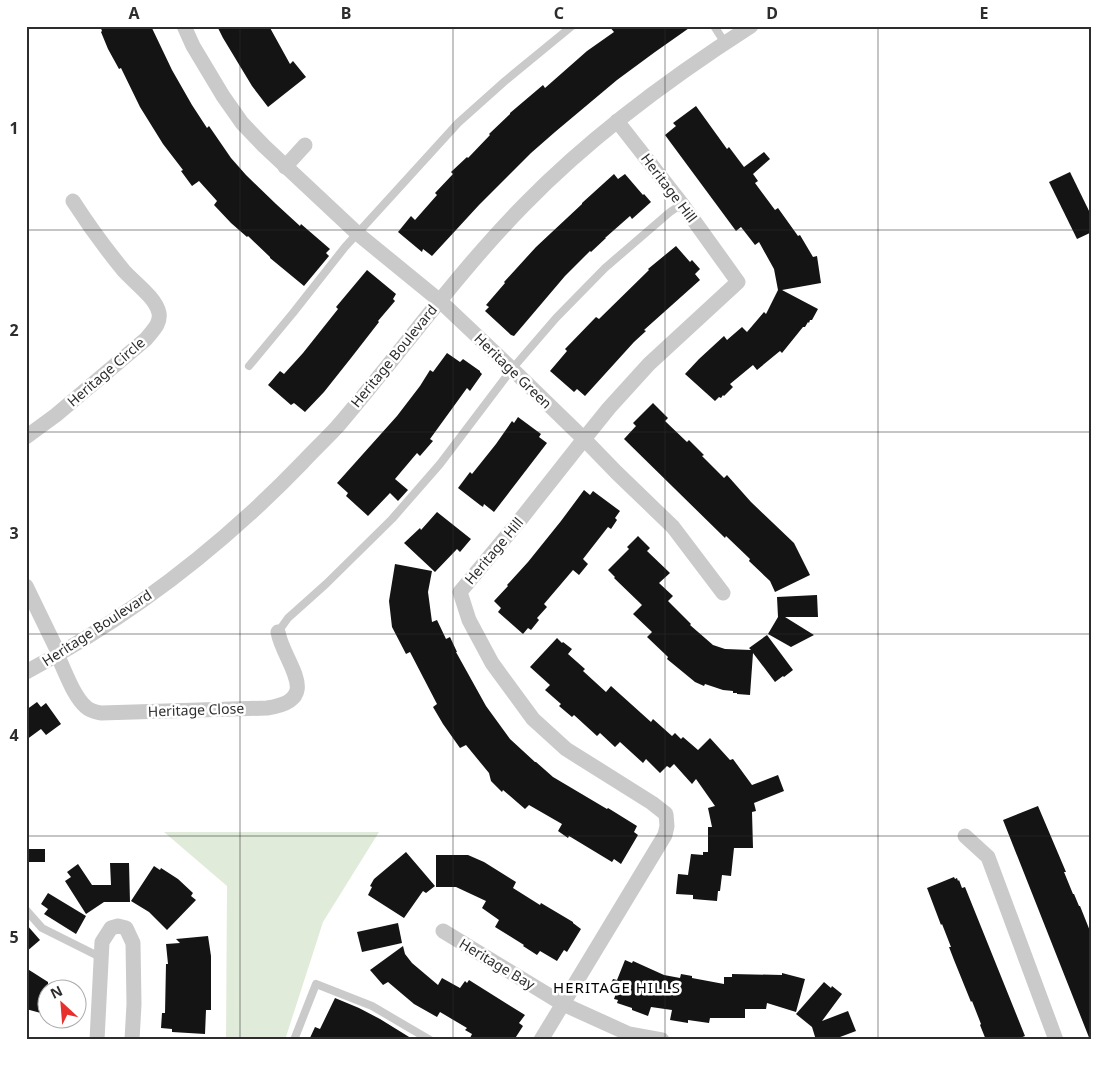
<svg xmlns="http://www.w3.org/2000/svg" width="1118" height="1066" font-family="'Noto Sans',sans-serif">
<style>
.green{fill:#e1ebda}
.building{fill:#141414}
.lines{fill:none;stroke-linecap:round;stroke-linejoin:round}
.lane{stroke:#cacaca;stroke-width:8}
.street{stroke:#cacaca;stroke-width:15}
.grid{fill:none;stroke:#2d2d2d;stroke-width:1;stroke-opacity:0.55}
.labels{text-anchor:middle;stroke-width:5;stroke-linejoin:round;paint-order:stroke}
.street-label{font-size:14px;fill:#2d2d2d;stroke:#fff}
.neighbourhood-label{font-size:15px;letter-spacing:1px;fill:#000;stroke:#fff}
.neatline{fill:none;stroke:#2d2d2d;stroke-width:2}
.grid-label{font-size:16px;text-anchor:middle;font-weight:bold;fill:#2d2d2d}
</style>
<rect width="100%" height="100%" fill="#fff"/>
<!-- green -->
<polygon class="green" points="164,832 379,832 323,922 285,1040 226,1040 227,886"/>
<!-- building -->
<g class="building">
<polygon points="100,26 151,26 172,70 192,105 207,128 209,126 231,158 246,175 276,204 300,226 301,224 330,249 326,253 329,256 304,286 270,258 270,257 248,236 247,237 231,223 214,205 217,201 199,181 192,186 181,171 183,170 163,144 140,107 121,68 119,69 108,49 101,32 102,31"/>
<polygon points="217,26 269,26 290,64 293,61 306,77 268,107 252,86 223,38"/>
<polygon points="609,26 692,26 655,52 617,80 555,132 531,153 479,205 432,256 423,249 422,252 398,232 411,216 415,220 437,195 435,193 453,174 451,172 467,157 468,158 490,135 489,134 510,114 510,113 543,85 545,88 587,51 614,32"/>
<polygon points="696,106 727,149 729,147 744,167 764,152 770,159 753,174 758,181 755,183 775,210 778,208 798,236 800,235 813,257 817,256 821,283 782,290 818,309 812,320 810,320 809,323 808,322 805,327 803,327 782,353 780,351 757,370 753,365 730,384 733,387 724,396 723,395 721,398 719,397 715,401 685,374 699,359 724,336 727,340 742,327 747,332 764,312 766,314 778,290 774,269 759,242 755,245 741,227 736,231 665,135 676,126 673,123"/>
<polygon points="1070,172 1092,217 1092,232 1077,239 1049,182"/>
<polygon points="614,174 618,179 625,174 643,195 644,194 651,202 632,219 630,216 605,238 606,238 591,252 590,251 565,276 514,336 511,335 485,311 489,307 486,305 505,283 504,282 536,247 582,204 582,203"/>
<polygon points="676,246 690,262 692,260 700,269 695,274 700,280 644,330 646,331 634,342 585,396 577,389 574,392 550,371 567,351 565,349 596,317 599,319 649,270 648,269"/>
<polygon points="367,270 396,294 393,299 395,301 378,321 379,322 351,358 324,392 305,412 294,403 291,405 268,385 280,371 284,374 303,353 338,309 336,307"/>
<polygon points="447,353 460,362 463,359 480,371 480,372 482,374 470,391 467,388 430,439 433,441 420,456 417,453 395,479 408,490 398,501 390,493 368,516 346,496 348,493 337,483 397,416 420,386 430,370 433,372"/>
<polygon points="653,403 668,418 665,421 687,442 689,440 704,455 702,456 724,478 727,475 751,502 794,543 810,575 775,592 770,581 749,561 750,559 726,536 725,538 624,439 636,426 633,423"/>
<polygon points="518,417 541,434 539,437 547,443 494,512 484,504 483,507 480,505 458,488 470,472 472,474 496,444 512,421 514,423"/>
<polygon points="584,490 590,495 593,491 620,511 615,518 617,520 611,529 608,527 583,559 588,564 579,575 573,570 544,604 547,607 537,618 539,620 531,630 528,628 523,634 498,612 501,608 494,601 508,586 507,585 528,562 561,521"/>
<polygon points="437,512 471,539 460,552 457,549 435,572 404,543 420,528 421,530"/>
<polygon points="638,536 650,548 647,551 670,573 659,583 673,596 668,601 691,624 690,625 713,645 725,649 751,650 749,648 767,635 793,670 784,677 783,676 775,682 753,653 750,695 737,694 737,693 733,693 733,691 723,690 705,684 704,686 695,682 667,659 668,657 647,637 652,632 633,614 642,605 614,578 615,577 608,570 629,549 627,547"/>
<polygon points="395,564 432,571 428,592 432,622 437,620 446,639 450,637 457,652 456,652 486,706 510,739 535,762 536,762 553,777 607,809 608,808 637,826 634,832 638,835 621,864 614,859 612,862 569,836 568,838 558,831 562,824 529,805 525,809 503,790 502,792 491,781 489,773 466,745 460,748 443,724 433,707 437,704 410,652 406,654 392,627 389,601"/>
<polygon points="817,595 818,617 785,617 814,635 791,647 768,634 778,617 777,597"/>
<polygon points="557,638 562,643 563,642 572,649 568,654 585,669 583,671 606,692 611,686 651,722 653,719 672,736 675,733 681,739 683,737 698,750 710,738 730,760 733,759 752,785 778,775 784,791 754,803 756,811 752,812 753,848 734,848 731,876 722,875 720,891 718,891 717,901 693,899 693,895 676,894 678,874 688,875 691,854 703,855 703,852 708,852 708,827 712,827 708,808 715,806 696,779 692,784 674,764 670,768 667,766 660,773 646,759 643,763 620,742 615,747 600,733 597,736 574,715 572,717 559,706 561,704 545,690 550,685 530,667"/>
<polygon points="37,702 41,707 46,703 61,724 46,735 41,729 26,740 26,710"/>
<polygon points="1038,806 1066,872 1064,872 1073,894 1074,894 1079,906 1080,906 1092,936 1092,1040 1090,1040 1003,820"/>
<rect x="26" y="849" width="19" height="13"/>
<polygon points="406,852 435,886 426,893 423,891 404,918 368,895 372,887 370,886 374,879"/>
<polygon points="436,855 468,855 484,862 516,882 513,888 540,905 541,903 573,922 573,923 581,929 567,952 564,950 557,961 540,951 537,955 523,946 524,945 495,927 499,920 482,908 486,901 456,887 436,887"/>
<polygon points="110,863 129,863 130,902 104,902 86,914 65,881 71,877 67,872 78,864 92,885 111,885"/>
<polygon points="154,866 160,870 161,868 178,879 193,893 191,896 196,900 167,930 149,912 131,901"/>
<polygon points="954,877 955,879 957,878 958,881 959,880 962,888 965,887 1025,1036 1015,1040 986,1040 980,1025 981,1024 972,1001 971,1002 954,960 949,947 951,947 942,924 941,925 927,888"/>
<polygon points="48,893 86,916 76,934 44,914 48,909 41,904"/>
<polygon points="398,923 402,943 362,952 357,932"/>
<polygon points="26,924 40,940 26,952"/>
<polygon points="208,936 211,956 211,1010 206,1010 205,1034 172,1032 172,1029 161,1028 162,1013 165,1013 166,964 168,964 166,944 180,943 176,939"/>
<polygon points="403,946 405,954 412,963 438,985 442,978 460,988 465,981 467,983 469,980 525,1015 519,1023 523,1026 514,1040 469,1040 472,1034 465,1030 467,1028 440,1012 437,1017 414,1004 388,982 383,985 370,970"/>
<polygon points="625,960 632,963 633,961 664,975 680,978 681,974 692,976 692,978 724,984 724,977 732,977 732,974 782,975 782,973 805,979 796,1012 767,1003 766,1009 745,1009 745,1018 710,1018 709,1023 688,1020 688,1023 670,1020 672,1010 651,1007 648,1016 632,1010 632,1008 617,1003 618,1000 614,999 616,993 608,990 613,979 617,980"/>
<polygon points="26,968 48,982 48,1015 26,1009"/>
<polygon points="824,982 831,988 832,986 842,994 822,1021 848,1011 856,1031 832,1040 816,1040 812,1027 796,1014"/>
<polygon points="335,998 359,1008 380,1019 414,1040 309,1040 315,1027 320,1029"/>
</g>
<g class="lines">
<!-- lane -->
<g class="lane">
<polyline points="714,26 725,43"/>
<polyline points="249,366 293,313 345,247 458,123 505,81 572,26"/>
<polyline points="278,632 288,618 326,584 392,519 440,464 512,369 556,318 605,268 670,212 682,204"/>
<polyline points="26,910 42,928 102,958"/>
<polyline points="294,1040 316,984 372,1006 430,1040"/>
</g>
<!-- street -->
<g class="street">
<polyline points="184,26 193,46 223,96 242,123 264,146 358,234 440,301 512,369 584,439 617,473 673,527 723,593"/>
<polyline points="285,167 305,145"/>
<path d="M 26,437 L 56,415 L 146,339 C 152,331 161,324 159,313 C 156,298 134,282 124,271 C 106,249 89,226 73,201"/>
<polyline points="26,586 59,654"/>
<path d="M 57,655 C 65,670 73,696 86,707 C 90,711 96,712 101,713 L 267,708 C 325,700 283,662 278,632"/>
<path d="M 26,672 C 129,618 222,546 303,462 C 314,450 326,439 337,427 C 400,354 456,274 524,205 C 591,136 670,78 751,26"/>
<polyline points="965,836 988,857 1056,1040"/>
<polyline points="443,931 563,1004 629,1034 662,1040"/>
<polyline points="97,1040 102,942 111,928 118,926 126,928 133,943 134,1004 132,1040"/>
<polyline points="541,1040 665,835 667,826 666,814 652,803 566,749 533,719 492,663 469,620 460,592 520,520 584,439 609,408 649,364 738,282 682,204 617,121"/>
</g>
</g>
<!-- grid -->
<path class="grid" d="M 240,26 L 240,1040M 453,26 L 453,1040M 665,26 L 665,1040M 878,26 L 878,1040M 26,230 L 1092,230M 26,432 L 1092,432M 26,634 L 1092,634M 26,836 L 1092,836"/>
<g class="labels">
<!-- street labels -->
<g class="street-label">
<text transform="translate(669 188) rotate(53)" y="5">Heritage Hill</text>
<text transform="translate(394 356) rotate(-51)" y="5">Heritage Boulevard</text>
<text transform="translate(513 371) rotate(44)" y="5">Heritage Green</text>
<text transform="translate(106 372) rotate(-41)" y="5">Heritage Circle</text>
<text transform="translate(494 551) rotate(-50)" y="5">Heritage Hill</text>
<text transform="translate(97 628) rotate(-33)" y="5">Heritage Boulevard</text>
<text transform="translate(196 710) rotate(-2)" y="5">Heritage Close</text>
<text transform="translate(497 964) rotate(31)" y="5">Heritage Bay</text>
</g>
<!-- neighbourhood labels -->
<g class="neighbourhood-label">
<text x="617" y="993">HERITAGE HILLS</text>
</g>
</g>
<!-- border -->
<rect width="1118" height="1066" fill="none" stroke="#ffffff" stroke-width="55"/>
<!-- north arrow -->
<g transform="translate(62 1004) rotate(334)"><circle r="24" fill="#ffffff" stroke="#ababab"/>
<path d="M0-4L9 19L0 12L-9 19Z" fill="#e72f2c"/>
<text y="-8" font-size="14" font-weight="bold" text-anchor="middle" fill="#2d2d2d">N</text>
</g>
<rect x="28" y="28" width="1062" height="1010" class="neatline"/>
<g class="grid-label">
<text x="134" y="19">A</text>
<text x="346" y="19">B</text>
<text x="559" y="19">C</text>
<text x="772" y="19">D</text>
<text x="984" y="19">E</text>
<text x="14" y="134">1</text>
<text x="14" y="336">2</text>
<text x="14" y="539">3</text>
<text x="14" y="741">4</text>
<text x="14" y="943">5</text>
</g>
</svg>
